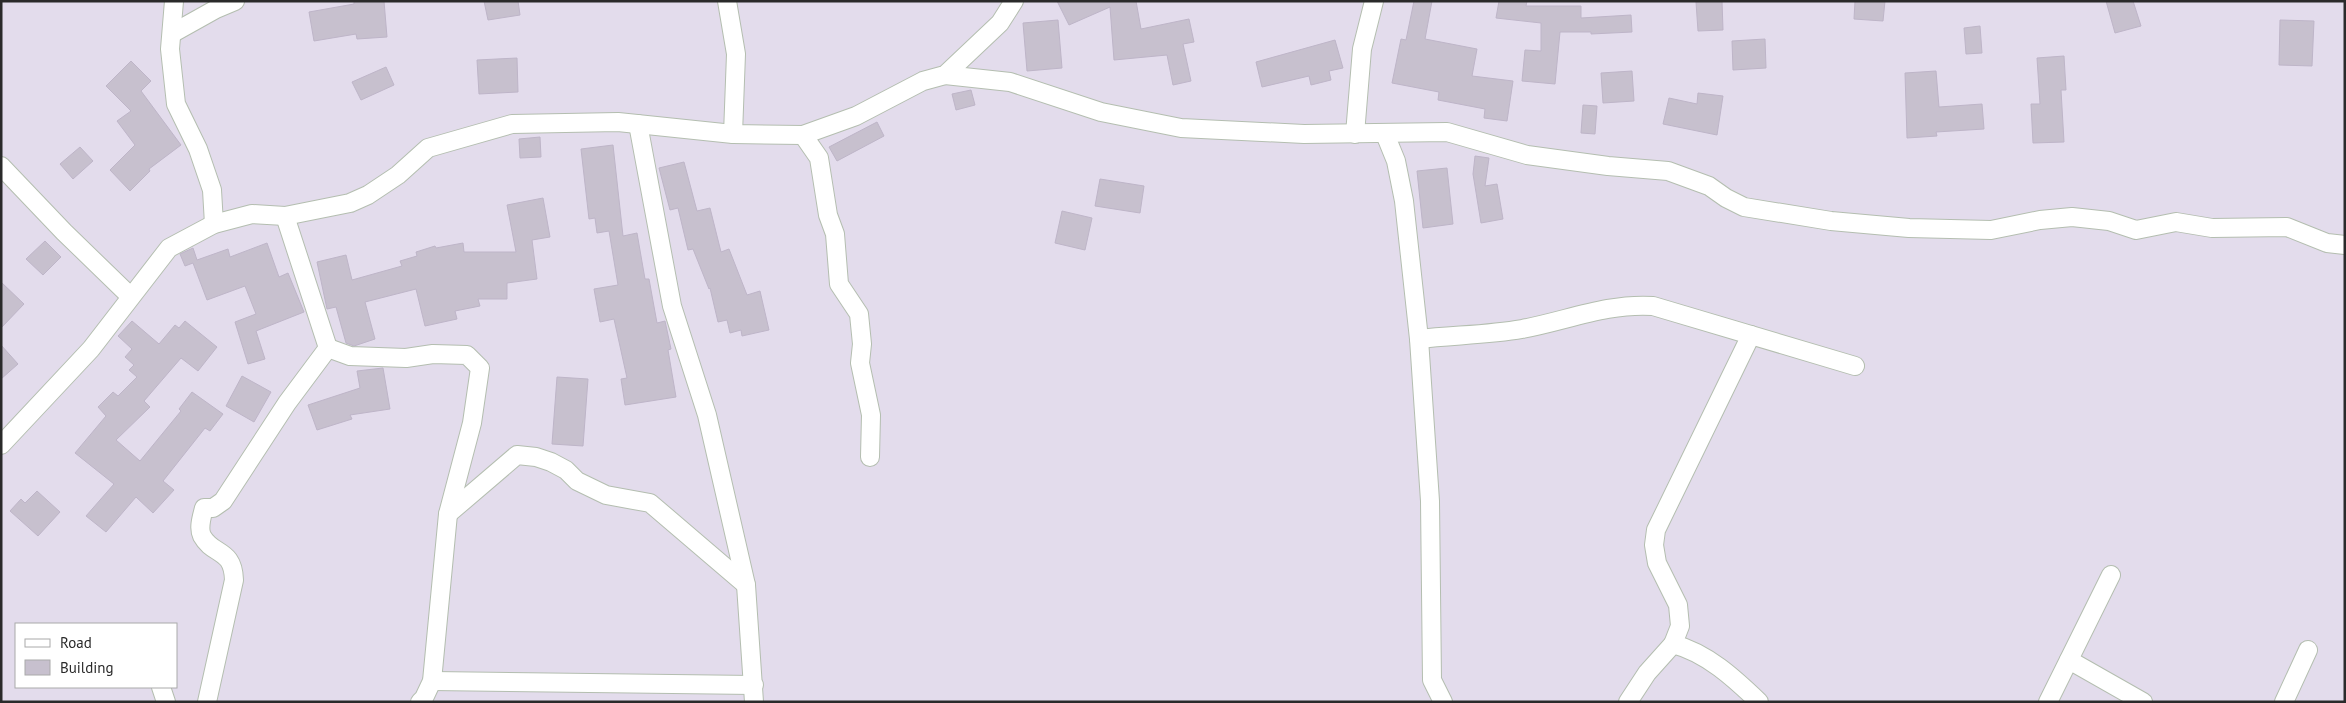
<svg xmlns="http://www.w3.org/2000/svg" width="2346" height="703" font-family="'PT Sans',sans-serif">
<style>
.building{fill:#c7c0ce;stroke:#beb5c8}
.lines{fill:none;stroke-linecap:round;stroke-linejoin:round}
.street-casing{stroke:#b4beb0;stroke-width:20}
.street{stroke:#fff;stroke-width:18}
</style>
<rect width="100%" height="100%" fill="#e3dcec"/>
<!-- building -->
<g class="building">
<polygon points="354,1 384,1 387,37 357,39 356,34 314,41 309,12 354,4"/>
<polygon points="484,1 518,1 520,15 488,20"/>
<polygon points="1057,1 1136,1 1141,29 1189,19 1194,42 1183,44 1191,81 1173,85 1167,55 1114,60 1110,7 1069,25"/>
<polygon points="1414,1 1432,1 1425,39 1477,49 1472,76 1513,81 1507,121 1484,118 1485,109 1438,100 1439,92 1392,83 1401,39 1406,40"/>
<polygon points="1499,1 1527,1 1526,6 1581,6 1581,18 1631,15 1632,32 1591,34 1591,32 1560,32 1555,84 1522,81 1525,50 1541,51 1541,23 1496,18"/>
<polygon points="1703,1 1722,1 1723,30 1698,31 1696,2"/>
<polygon points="1855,1 1885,1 1883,21 1854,19"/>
<polygon points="2106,1 2133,1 2141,26 2115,33"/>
<polygon points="1058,20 1062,68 1027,71 1023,23"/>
<polygon points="2280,20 2314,21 2312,66 2279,65"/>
<polygon points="1980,26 1982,53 1966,54 1964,28"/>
<polygon points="1765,39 1766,68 1733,70 1732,41"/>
<polygon points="1335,40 1343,68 1329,71 1331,80 1311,85 1309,76 1262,87 1256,62"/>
<polygon points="2064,56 2066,90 2061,90 2064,142 2033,143 2031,104 2040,104 2037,58"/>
<polygon points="517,58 518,92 479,94 477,60"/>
<polygon points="131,61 151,81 141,91 181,145 149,169 150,171 130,191 110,170 135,145 117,121 131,111 106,86"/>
<polygon points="386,67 394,85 361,100 352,82"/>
<polygon points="1632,71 1634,101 1603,103 1601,73"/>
<polygon points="1936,71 1939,107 1982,104 1984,129 1936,132 1937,136 1907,138 1905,73"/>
<polygon points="971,90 975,105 956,110 952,94"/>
<polygon points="1698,93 1723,96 1717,135 1663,124 1669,98 1697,104"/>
<polygon points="1583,105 1597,106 1595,134 1581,133"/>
<polygon points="877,122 884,136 837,161 829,147"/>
<polygon points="540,137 541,157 520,158 519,139"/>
<polygon points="613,145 623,236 637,233 645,279 649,279 657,323 665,321 671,349 668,350 676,397 625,405 621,379 627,378 614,319 600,322 594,289 618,285 609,231 597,233 595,218 589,219 581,149"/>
<polygon points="80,147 93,161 73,179 60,164"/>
<polygon points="1475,156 1489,158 1485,186 1497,184 1503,219 1481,223 1473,174"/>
<polygon points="684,162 697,211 710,208 721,252 729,249 747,295 760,291 769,330 742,336 741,330 730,333 727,320 718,322 710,288 709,289 693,249 688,250 678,208 670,210 659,168"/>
<polygon points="1447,168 1453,224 1423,228 1417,171"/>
<polygon points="1100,179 1144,186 1140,213 1095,206"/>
<polygon points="543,198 550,237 532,240 537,279 507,283 507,299 478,299 480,306 455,311 457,319 425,326 416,289 365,302 375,339 354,346 346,343 336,307 327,309 317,262 346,255 352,280 402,266 400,261 417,256 416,252 435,246 436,248 463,243 464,252 516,252 507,205"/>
<polygon points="1062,211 1092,218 1085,250 1055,243"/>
<polygon points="45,241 61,257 43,275 26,259"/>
<polygon points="267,243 279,277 288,273 304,312 256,331 265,359 248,364 235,322 256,314 245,286 207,300 193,263 185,266 180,254 193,248 197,260 228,249 230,257"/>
<polygon points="1,282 24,304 1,328"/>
<polygon points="132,321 159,344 175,325 179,328 185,321 217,347 198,371 181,358 144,401 150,407 116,440 140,461 181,411 179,409 192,392 223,414 210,431 205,428 163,481 174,490 153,513 136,497 106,532 86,516 114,484 75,453 106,416 98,407 113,392 118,396 137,377 129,370 134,365 125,357 132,349 118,336"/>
<polygon points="1,345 18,364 1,379"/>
<polygon points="383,368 390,409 350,415 352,419 317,430 308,405 360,388 357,371"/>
<polygon points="242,376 271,392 254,422 226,406"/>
<polygon points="557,377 588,379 583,446 552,444"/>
<polygon points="37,491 60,512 38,536 10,511 21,499 25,503"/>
</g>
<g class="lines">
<defs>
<g id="street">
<polyline points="174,1 170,49 176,104 198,149 212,190 214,224"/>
<polyline points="727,1 736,54 733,134"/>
<polyline points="173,33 216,9 235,1"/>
<polyline points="945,75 1010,82 1101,112 1181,128 1304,134 1447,132 1527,155 1608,166 1668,171 1709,186 1726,198 1744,207 1831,221 1909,228 1991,230 2040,220 2072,217 2109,221 2136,230 2176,222 2212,228 2287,227 2327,243 2345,245"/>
<polyline points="638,124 672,306 707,415 746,585 754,702"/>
<polyline points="1355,134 1362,49 1374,1"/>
<polyline points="1385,134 1396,161 1404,201 1419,339 1430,501 1432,680 1443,702"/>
<polyline points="803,135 819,158 828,215 835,234 839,284 859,314 862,344 860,363 871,415 870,457"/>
<polyline points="1,166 64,232 130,296"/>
<polyline points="285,216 328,348"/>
<path d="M 1419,339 C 1453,335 1488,335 1522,329 C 1566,321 1607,303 1653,306 L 1855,366"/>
<polyline points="328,348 350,356 406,358 433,354 467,355 480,368 472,423 448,514 432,681 424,698 420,702"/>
<polyline points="1,445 91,349 169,248 214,224 252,214 285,216 350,203 368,195 398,175 428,148 512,124 618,122 733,134 803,135 856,116 923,81 945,75 1000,23 1014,1"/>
<polyline points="448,514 517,455 536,457 551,462 566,470 577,481 606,495 650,503 746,585"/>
<path d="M 1673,644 C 1707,653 1734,678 1759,702"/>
<polyline points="2069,660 2143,702"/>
<polyline points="432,681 754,685"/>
<polyline points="161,687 166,702"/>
<path d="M 207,702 L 234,580 C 233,548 213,556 202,536 C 198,528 202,516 204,508 L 213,508 L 223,501 L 287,403 L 328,348"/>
<polyline points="1628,702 1647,673 1673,644 1680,626 1678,605 1657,563 1654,545 1656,530 1751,335"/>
<polyline points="2048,702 2111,575"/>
<polyline points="2284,702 2308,650"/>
</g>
</defs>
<!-- street casing -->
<use href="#street" class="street-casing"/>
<!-- street -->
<use href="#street" class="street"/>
</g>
<!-- border -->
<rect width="2346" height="703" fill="none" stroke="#2a2a2a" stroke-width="5"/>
<!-- legend -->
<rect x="15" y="623" width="162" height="65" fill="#ffffff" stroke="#aaaaaa"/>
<rect x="25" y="639" width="25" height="8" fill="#ffffff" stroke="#aaaaaa"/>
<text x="60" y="648" font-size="15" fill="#2a2a2a">Road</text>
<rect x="25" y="660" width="25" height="15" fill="#c7c0ce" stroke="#aaaaaa"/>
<text x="60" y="673" font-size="15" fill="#2a2a2a">Building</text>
</svg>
